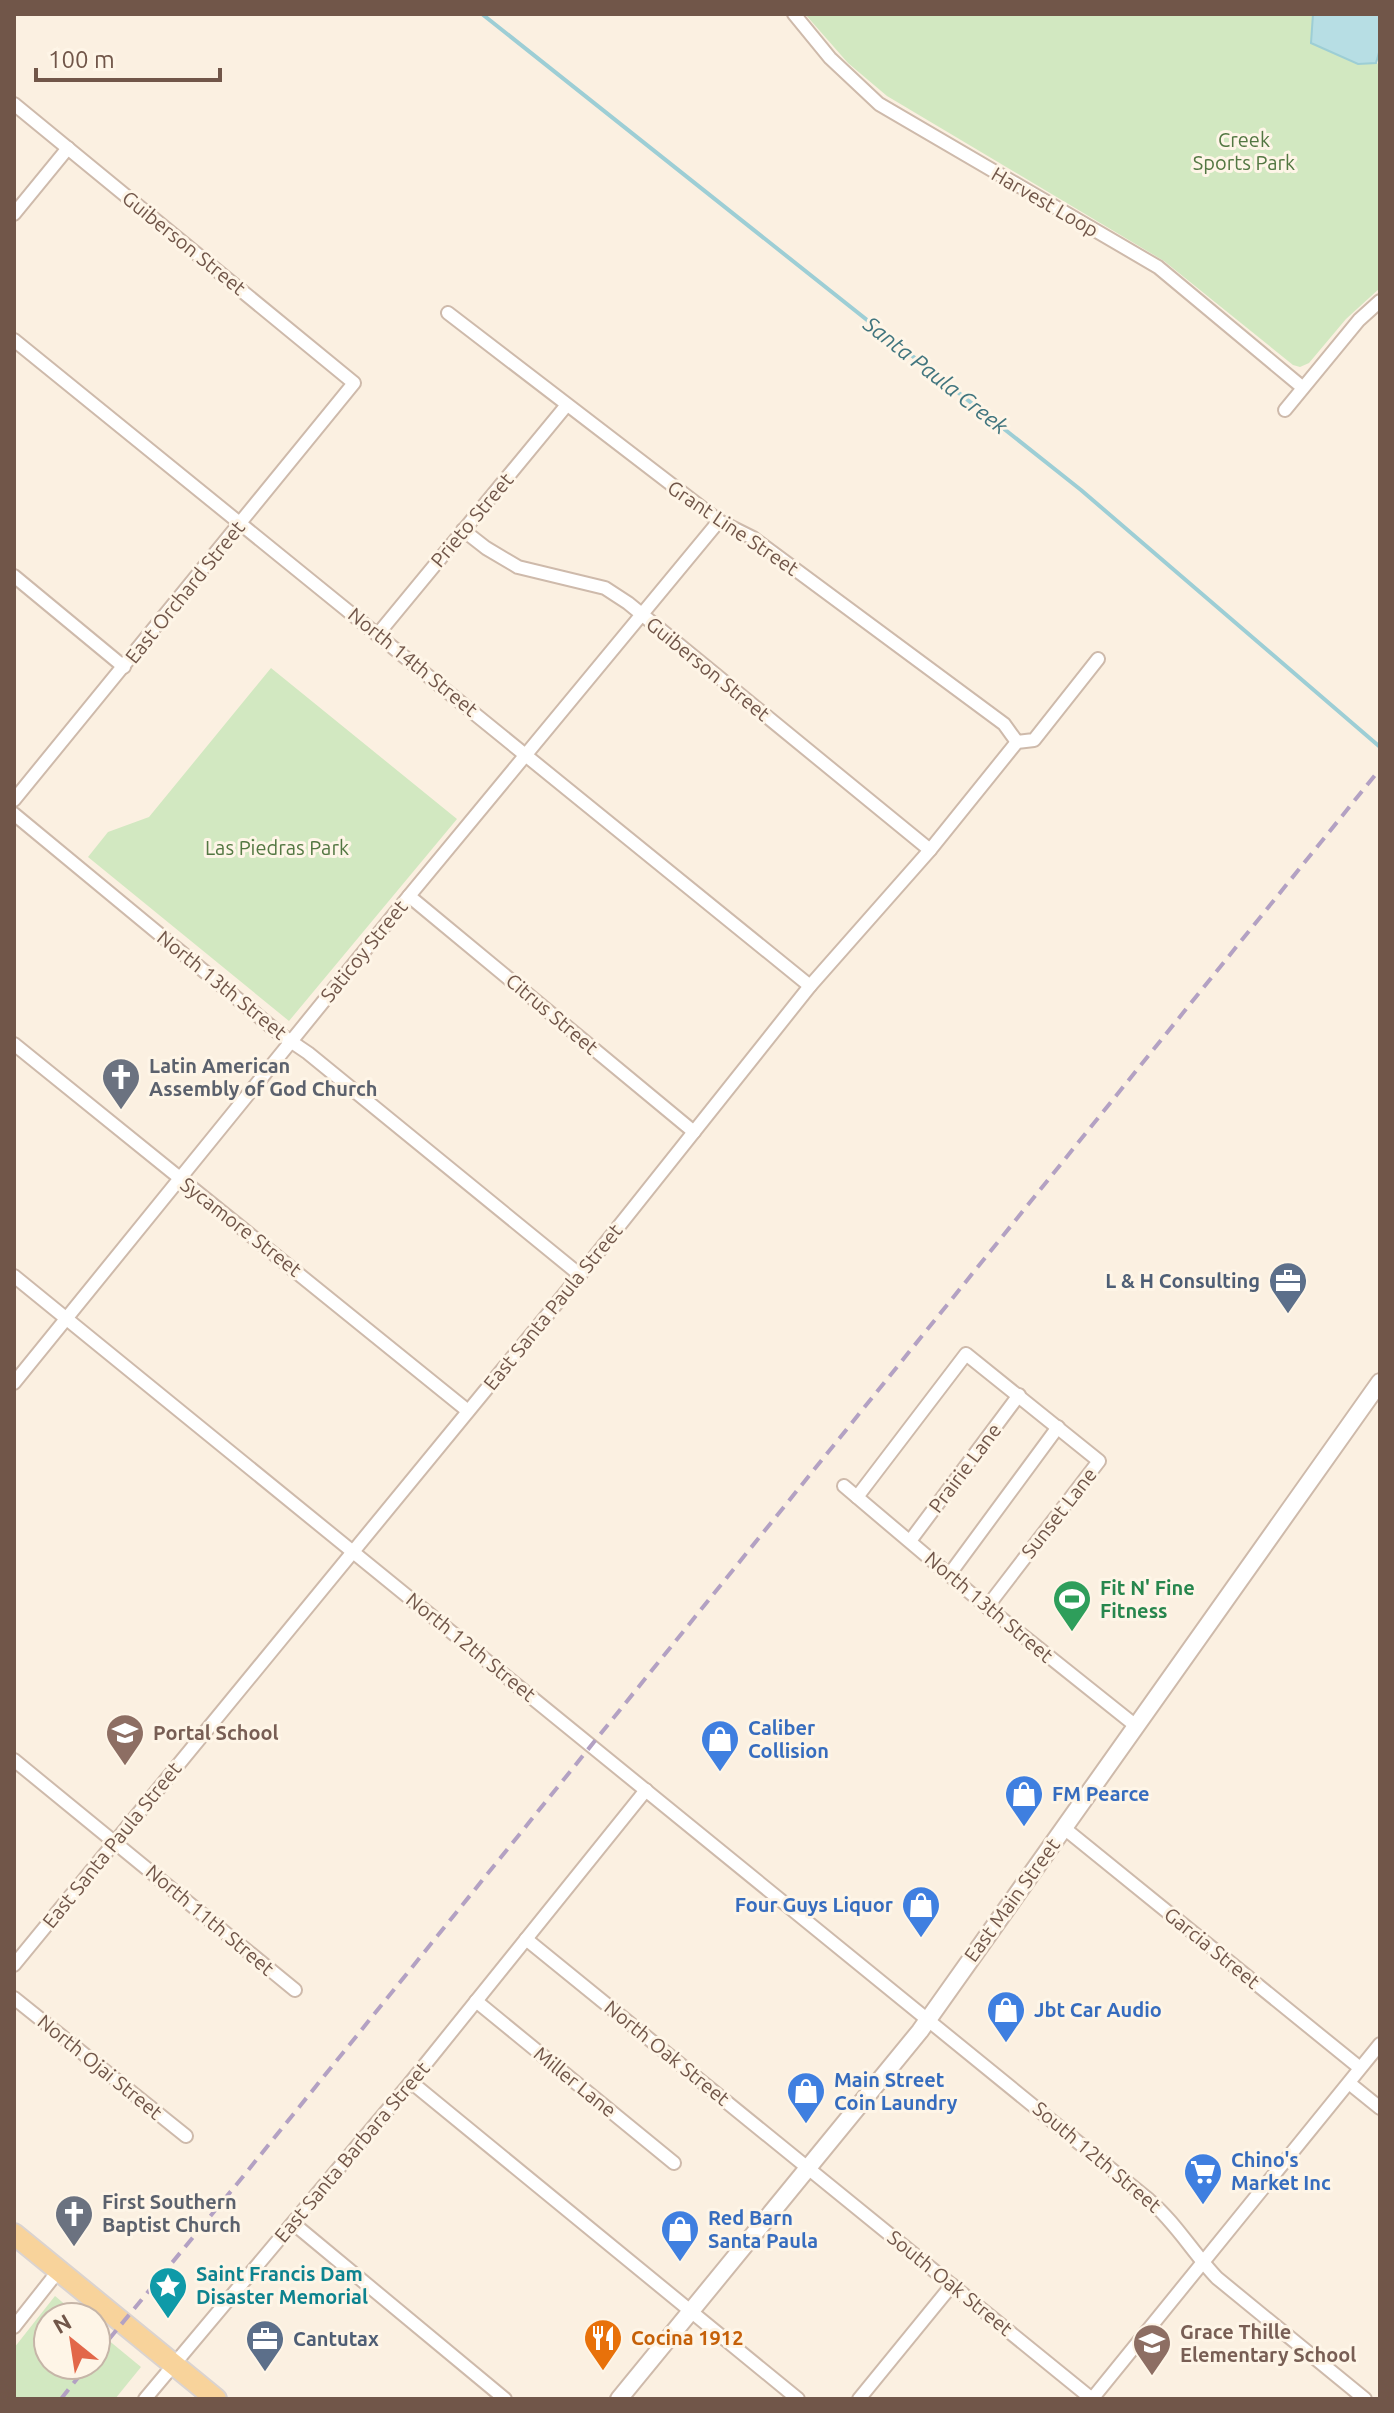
<svg xmlns="http://www.w3.org/2000/svg" width="1394" height="2413" font-family="Ubuntu,sans-serif">
<style>
.green{fill:#d2e8c1}
.water{fill:#b7dee4;stroke:#9dced5;stroke-width:2}
.lines{fill:none;stroke-linecap:round;stroke-linejoin:round}
.stream{stroke:#9dced5;stroke-width:4}
.minor-casing{stroke:#cebaab;stroke-width:16}
.tertiary-casing{stroke:#cebaab;stroke-width:20}
.primary-casing{stroke:#dad3d0;stroke-width:24}
.minor{stroke:#fff;stroke-width:12}
.tertiary{stroke:#fff;stroke-width:16}
.primary{stroke:#f8d39b;stroke-width:20}
.rail{stroke:#b3a1c3;stroke-width:4;stroke-dasharray:12 8;stroke-linecap:butt}
.labels{text-anchor:middle;stroke-width:6;stroke-linejoin:round;paint-order:stroke}
.park-label{font-size:20px;fill:#537742;stroke:#fef5e7}
.street-label{font-size:20px;fill:#715649;stroke:#fef5e7}
.worship-label{font-size:20px;font-weight:bold;fill:#5b616d;stroke:#fef5e7;text-anchor:start}
.service-label{font-size:20px;font-weight:bold;fill:#4e5e75;stroke:#fef5e7;text-anchor:end}
.leisure-label{font-size:20px;font-weight:bold;fill:#27864d;stroke:#fef5e7;text-anchor:start}
.shop-label{font-size:20px;font-weight:bold;fill:#366cbe;stroke:#fef5e7;text-anchor:start}
.education-label{font-size:20px;font-weight:bold;fill:#785e54;stroke:#fef5e7;text-anchor:start}
.culture-label{font-size:20px;font-weight:bold;fill:#0d838f;stroke:#fef5e7;text-anchor:start}
.food-label{font-size:20px;font-weight:bold;fill:#c56008;stroke:#fef5e7;text-anchor:start}
.water-label{font-size:22px;font-style:italic;fill:#41757e;stroke:#fef5e7}
</style>
<rect width="100%" height="100%" fill="#fbf0e1"/>
<!-- green -->
<g class="green">
<polygon points="805,14 1380,14 1380,49 1376,63 1380,64 1380,288 1346,319 1309,363 1300,367 1293,365 1164,261 887,96 848,63"/>
<polygon points="271,668 457,819 289,1021 88,857 108,832 149,817"/>
<polygon points="55,2296 80,2317 48,2317 48,2365 96,2365 96,2330 141,2367 115,2399 14,2399 14,2348"/>
</g>
<!-- water -->
<polygon class="water" points="1313,14 1380,14 1380,49 1376,63 1358,64 1311,43"/>
<g class="lines">
<!-- stream -->
<polyline class="stream" points="482,14 1081,490 1380,747"/>
<defs>
<g id="minor">
<polyline points="794,14 830,58 879,104 1158,267 1302,387"/>
<polyline points="14,104 354,383 14,800"/>
<polyline points="14,214 68,148"/>
<polyline points="448,313 719,521 753,538 1004,724 1017,742"/>
<polyline points="14,340 810,986"/>
<polyline points="1285,410 1359,320 1380,301"/>
<polyline points="463,530 486,548 518,567 605,588 628,603 930,850"/>
<polyline points="14,576 124,667"/>
<polyline points="378,634 566,406"/>
<polyline points="14,814 280,1034 308,1053 580,1275"/>
<polyline points="409,896 694,1132"/>
<polyline points="14,1044 468,1411"/>
<path d="M 14,1276 L 1149,2200 C 1176,2223 1193,2253 1217,2278 L 1365,2399"/>
<polyline points="14,1383 409,896 719,521"/>
<polyline points="844,1486 987,1607 1136,1726"/>
<polyline points="857,1497 966,1354 1099,1461 987,1607"/>
<polyline points="910,1541 1019,1395"/>
<polyline points="949,1575 1058,1427"/>
<polyline points="14,1760 295,1990"/>
<polyline points="1064,1828 1360,2068"/>
<polyline points="526,1939 1092,2399"/>
<polyline points="14,1965 580,1275 810,986 930,850 1017,742 1034,740 1098,659"/>
<polyline points="14,1998 186,2136"/>
<polyline points="476,2001 674,2163"/>
<polyline points="411,2082 798,2399"/>
<polyline points="1349,2083 1380,2108"/>
<polyline points="294,2224 505,2399"/>
<polyline points="14,2327 59,2270"/>
<polyline points="145,2399 411,2082 646,1790"/>
<polyline points="859,2399 952,2285"/>
<polyline points="1092,2399 1380,2044"/>
</g>
<polyline id="tertiary" points="619,2399 920,2031 1380,1382"/>
<polyline id="primary" points="14,2234 216,2399"/>
</defs>
<!-- minor casing -->
<use href="#minor" class="minor-casing"/>
<!-- tertiary casing -->
<use href="#tertiary" class="tertiary-casing"/>
<!-- primary casing -->
<use href="#primary" class="primary-casing"/>
<!-- minor -->
<use href="#minor" class="minor"/>
<!-- tertiary -->
<use href="#tertiary" class="tertiary"/>
<!-- primary -->
<use href="#primary" class="primary"/>
<!-- rail -->
<g class="rail">
<polyline points="96,2355 241,2179 1380,769"/>
<polyline points="61,2399 88,2365"/>
</g>
</g>
<!-- icons -->
<defs>
<symbol id="church-pin" viewBox="-11 -11 22 30"><path d="M0 17L-7.5 6A9.5 9.5 0 1 1 7.5 6Z" fill="#6b7280" stroke="#fef5e7"/><path d="M-1.2-6h2.4v3.5h3.3v2.4h-3.3V6h-2.4V-.1h-3.3v-2.4h3.3Z" fill="#fff"/></symbol>
<symbol id="office-pin" viewBox="-11 -11 22 30"><path d="M0 17L-7.5 6A9.5 9.5 0 1 1 7.5 6Z" fill="#5c6f8a" stroke="#fef5e7"/><path d="M-6-3h4V-5.5h4V-3h4V5H-6ZM-1-4.5V-3h2v-1.5ZM-6 0V1H6V0Z" fill="#fff"/></symbol>
<symbol id="stadium-pin" viewBox="-11 -11 22 30"><path d="M0 17L-7.5 6A9.5 9.5 0 1 1 7.5 6Z" fill="#2e9e5b" stroke="#fef5e7"/><path d="M0-5a6.5 5 0 1 0 0 10a6.5 5 0 1 0 0-10ZM-3.5-1.8h7v3.6h-7Z" fill="#fff"/></symbol>
<symbol id="school-pin" viewBox="-11 -11 22 30"><path d="M0 17L-7.5 6A9.5 9.5 0 1 1 7.5 6Z" fill="#8d6e63" stroke="#fef5e7"/><path d="M0-5L7-2L0 1L-7-2ZM-4 1L0 2.5L4 1V4Q0 6-4 4Z" fill="#fff"/></symbol>
<symbol id="shop-pin" viewBox="-11 -11 22 30"><path d="M0 17L-7.5 6A9.5 9.5 0 1 1 7.5 6Z" fill="#3f7fe0" stroke="#fef5e7"/><path d="M-5-2.5h2.3a2.7 3.5 0 0 1 5.4 0H5L5.5 6h-11ZM-1.5-2.5h3a1.5 2.3 0 0 0-3 0Z" fill="#fff"/></symbol>
<symbol id="supermarket-pin" viewBox="-11 -11 22 30"><path d="M0 17L-7.5 6A9.5 9.5 0 1 1 7.5 6Z" fill="#3f7fe0" stroke="#fef5e7"/><path d="M-6-5.5h2.5l.6 2H6L4.5 2H-2.5L-4.4-4H-6ZM-1.5 3.2a1.3 1.3 0 1 0 .1 0ZM3 3.2a1.3 1.3 0 1 0 .1 0Z" fill="#fff"/></symbol>
<symbol id="sight-pin" viewBox="-11 -11 22 30"><path d="M0 17L-7.5 6A9.5 9.5 0 1 1 7.5 6Z" fill="#0f9aa8" stroke="#fef5e7"/><path d="M0-6L1.8-2.2L6-1.7L2.9 1.2L3.7 5.4L0 3.3L-3.7 5.4L-2.9 1.2L-6-1.7L-1.8-2.2Z" fill="#fff"/></symbol>
<symbol id="restaurant-pin" viewBox="-11 -11 22 30"><path d="M0 17L-7.5 6A9.5 9.5 0 1 1 7.5 6Z" fill="#e8710a" stroke="#fef5e7"/><path d="M-5-6h1v4h1v-4h1v4h1v-4h1v5L-1.5 .5V6h-2V.5L-5-1ZM5-6V6H3V1.5H1.5Q1.5-4 5-6Z" fill="#fff"/></symbol>
</defs>
<g fill-rule="evenodd">
<use href="#church-pin" x="99" y="1055" width="44" height="60"/>
<use href="#office-pin" x="1266" y="1259" width="44" height="60"/>
<use href="#stadium-pin" x="1050" y="1577" width="44" height="60"/>
<use href="#school-pin" x="103" y="1711" width="44" height="60"/>
<use href="#shop-pin" x="698" y="1717" width="44" height="60"/>
<use href="#shop-pin" x="1002" y="1772" width="44" height="60"/>
<use href="#shop-pin" x="899" y="1883" width="44" height="60"/>
<use href="#shop-pin" x="984" y="1988" width="44" height="60"/>
<use href="#shop-pin" x="784" y="2069" width="44" height="60"/>
<use href="#supermarket-pin" x="1181" y="2150" width="44" height="60"/>
<use href="#church-pin" x="52" y="2192" width="44" height="60"/>
<use href="#shop-pin" x="658" y="2207" width="44" height="60"/>
<use href="#sight-pin" x="146" y="2264" width="44" height="60"/>
<use href="#restaurant-pin" x="581" y="2316" width="44" height="60"/>
<use href="#office-pin" x="243" y="2317" width="44" height="60"/>
<use href="#school-pin" x="1130" y="2321" width="44" height="60"/>
</g>
<g class="labels">
<!-- park labels -->
<g class="park-label">
<text x="1244" y="147">Creek<tspan x="1244" dy="23">Sports Park</tspan></text>
<text x="277" y="855">Las Piedras Park</text>
</g>
<!-- street labels -->
<g class="street-label">
<text transform="translate(1045 202) rotate(30)" y="7">Harvest Loop</text>
<text transform="translate(184 243) rotate(39)" y="7">Guiberson Street</text>
<text transform="translate(472 520) rotate(-50)" y="7">Prieto Street</text>
<text transform="translate(733 528) rotate(34)" y="7">Grant Line Street</text>
<text transform="translate(185 592) rotate(-51)" y="7">East Orchard Street</text>
<text transform="translate(413 662) rotate(39)" y="7">North 14th Street</text>
<text transform="translate(708 669) rotate(39)" y="7">Guiberson Street</text>
<text transform="translate(364 951) rotate(-51)" y="7">Saticoy Street</text>
<text transform="translate(222 985) rotate(39)" y="7">North 13th Street</text>
<text transform="translate(552 1014) rotate(40)" y="7">Citrus Street</text>
<text transform="translate(241 1227) rotate(38)" y="7">Sycamore Street</text>
<text transform="translate(553 1307) rotate(-51)" y="7">East Santa Paula Street</text>
<text transform="translate(965 1468) rotate(-53)" y="7">Prairie Lane</text>
<text transform="translate(1059 1513) rotate(-52)" y="7">Sunset Lane</text>
<text transform="translate(989 1607) rotate(40)" y="7">North 13th Street</text>
<text transform="translate(471 1647) rotate(39)" y="7">North 12th Street</text>
<text transform="translate(112 1845) rotate(-51)" y="7">East Santa Paula Street</text>
<text transform="translate(1012 1900) rotate(-54)" y="7">East Main Street</text>
<text transform="translate(210 1920) rotate(40)" y="7">North 11th Street</text>
<text transform="translate(1212 1948) rotate(39)" y="7">Garcia Street</text>
<text transform="translate(667 2053) rotate(39)" y="7">North Oak Street</text>
<text transform="translate(100 2067) rotate(39)" y="7">North Ojai Street</text>
<text transform="translate(575 2082) rotate(39)" y="7">Miller Lane</text>
<text transform="translate(352 2152) rotate(-50)" y="7">East Santa Barbara Street</text>
<text transform="translate(1097 2157) rotate(40)" y="7">South 12th Street</text>
<text transform="translate(950 2283) rotate(39)" y="7">South Oak Street</text>
</g>
<!-- worship labels -->
<g class="worship-label">
<text x="149" y="1073">Latin American<tspan x="149" dy="23">Assembly of God Church</tspan></text>
<text x="102" y="2209">First Southern<tspan x="102" dy="23">Baptist Church</tspan></text>
</g>
<!-- service labels -->
<g class="service-label">
<text x="1260" y="1288">L &amp; H Consulting</text>
<text x="293" y="2346" text-anchor="start">Cantutax</text>
</g>
<!-- leisure labels -->
<g class="leisure-label">
<text x="1100" y="1595">Fit N' Fine<tspan x="1100" dy="23">Fitness</tspan></text>
</g>
<!-- shop labels -->
<g class="shop-label">
<text x="748" y="1735">Caliber<tspan x="748" dy="23">Collision</tspan></text>
<text x="1052" y="1801">FM Pearce</text>
<text x="893" y="1912" text-anchor="end">Four Guys Liquor</text>
<text x="1034" y="2017">Jbt Car Audio</text>
<text x="834" y="2087">Main Street<tspan x="834" dy="23">Coin Laundry</tspan></text>
<text x="1231" y="2167">Chino's<tspan x="1231" dy="23">Market Inc</tspan></text>
<text x="708" y="2225">Red Barn<tspan x="708" dy="23">Santa Paula</tspan></text>
</g>
<!-- education labels -->
<g class="education-label">
<text x="153" y="1740">Portal School</text>
<text x="1180" y="2339">Grace Thille<tspan x="1180" dy="23">Elementary School</tspan></text>
</g>
<!-- culture labels -->
<g class="culture-label">
<text x="196" y="2281">Saint Francis Dam<tspan x="196" dy="23">Disaster Memorial</tspan></text>
</g>
<!-- food labels -->
<g class="food-label">
<text x="631" y="2345">Cocina 1912</text>
</g>
<!-- water labels -->
<g class="water-label">
<text transform="translate(936 375) rotate(38)" y="8">Santa Paula Creek</text>
</g>
</g>
<!-- border -->
<rect width="1394" height="2413" fill="none" stroke="#715649" stroke-width="32"/>
<!-- north arrow -->
<g transform="translate(72 2341) rotate(330)"><circle r="38" fill="#fef5e7" stroke="#c6b5a8" stroke-width="2"/>
<path d="M0-6L14 30L0 20L-14 30Z" fill="#e26749"/>
<text y="-12" font-size="22" font-weight="bold" text-anchor="middle" fill="#715649">N</text>
</g>
<!-- scale -->
<path d="M36 68v12h184v-12" fill="none" stroke="#715649" stroke-width="4"/>
<text x="48" y="68" font-size="24" fill="#715649" stroke="#fef5e7" stroke-width="6" paint-order="stroke">100 m</text>
</svg>
